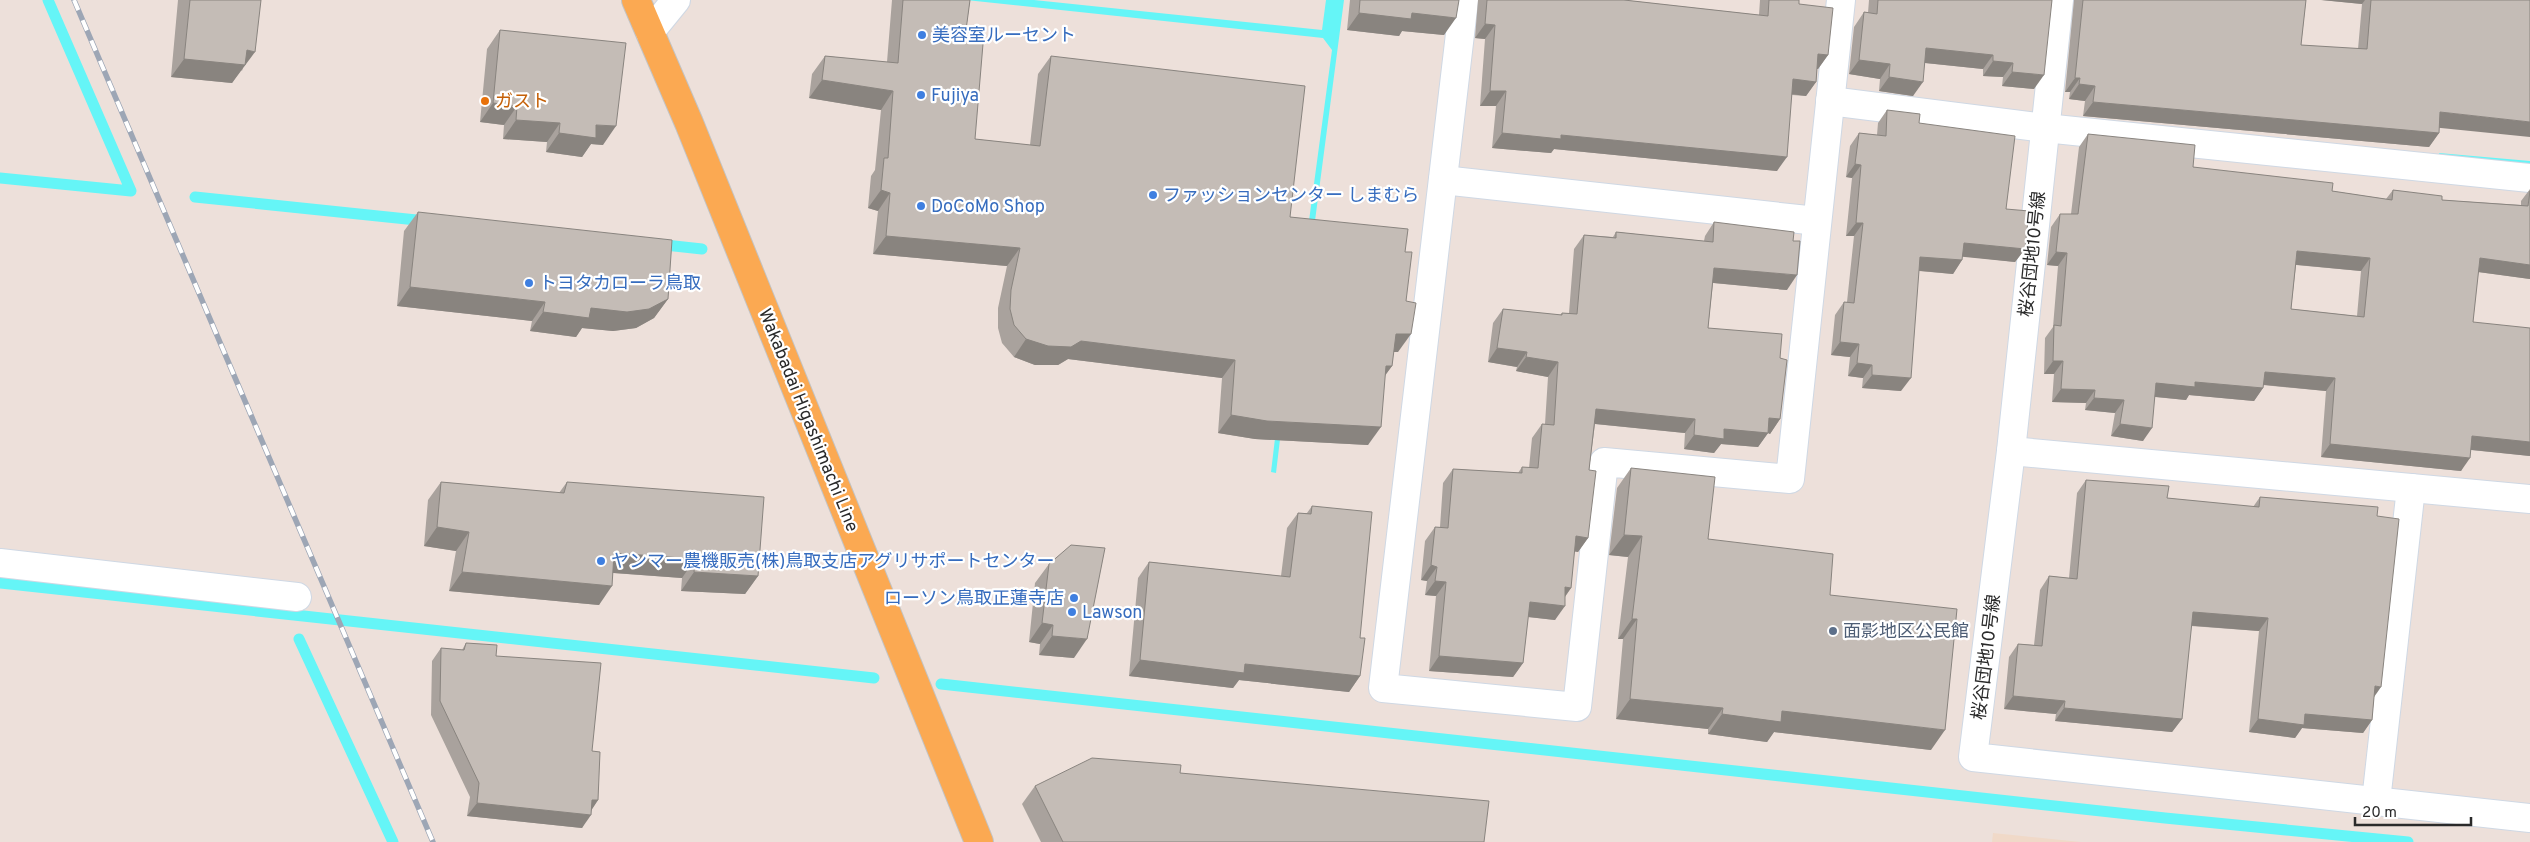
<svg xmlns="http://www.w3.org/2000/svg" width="2530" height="842" font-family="Overpass,'Noto Sans JP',sans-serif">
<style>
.education{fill:#f0d9c8}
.water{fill:#65f5f7}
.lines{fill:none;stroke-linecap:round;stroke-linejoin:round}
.stream{stroke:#65f5f7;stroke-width:11}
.minor-casing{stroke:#cfd8e4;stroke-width:30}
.major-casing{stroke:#c3c3c3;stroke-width:30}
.minor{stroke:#fff;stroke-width:28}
.major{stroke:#fba952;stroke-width:28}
.rail-casing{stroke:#9da6b5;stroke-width:5.5}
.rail{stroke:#fff;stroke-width:4;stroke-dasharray:11;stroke-linecap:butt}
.wall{fill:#a9a29d;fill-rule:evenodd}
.shaded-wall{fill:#89847f}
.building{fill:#c4bcb6;stroke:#89847f;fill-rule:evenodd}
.shop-dot{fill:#3f7fe0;stroke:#fff;stroke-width:2}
.food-dot{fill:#e8710a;stroke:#fff;stroke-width:2}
.service-dot{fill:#5c6f8a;stroke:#fff;stroke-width:2}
.labels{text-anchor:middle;stroke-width:4.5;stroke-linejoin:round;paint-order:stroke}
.shop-label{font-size:18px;fill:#366cbe;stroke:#fff;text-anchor:start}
.food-label{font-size:18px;fill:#c56008;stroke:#fff;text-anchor:start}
.street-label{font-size:18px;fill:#2a2a2a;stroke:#fff}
.service-label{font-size:18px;fill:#4e5e75;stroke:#fff;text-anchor:start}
</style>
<rect width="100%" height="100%" fill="#ede0da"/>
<!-- education -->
<polygon class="education" points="1993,833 2081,842 1992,842"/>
<!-- water -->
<g class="water">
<polygon points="966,0 1034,0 1322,30 1326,0 1344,0 1305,297 1295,313 1276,473 1271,472 1290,312 1299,295 1332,50 1323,38"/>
<polygon points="2439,153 2530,161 2530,167 2439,158"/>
</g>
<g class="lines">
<!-- stream -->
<g class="stream">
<polyline points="0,178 131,191 48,0"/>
<polyline points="195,197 426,221"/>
<polyline points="656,244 702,249"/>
<polyline points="0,583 874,678"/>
<polyline points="299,639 393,842"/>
<polyline points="941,684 2165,818 2408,842"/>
</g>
<defs>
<g id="minor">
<polyline points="1464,0 1383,688 1577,707 1604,462 1790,479 1841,0"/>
<polyline points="2059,0 2011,451 1973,757 2530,818"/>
<polyline points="650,32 676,0"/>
<polyline points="1830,101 2045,128 2530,178"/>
<polyline points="1443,180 1817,221"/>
<polyline points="2011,451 2530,499"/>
<polyline points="0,563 297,597"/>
<polyline points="2376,801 2411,488"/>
</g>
<polyline id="major" points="636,0 689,123 979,842"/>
</defs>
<!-- minor casing -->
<use href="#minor" class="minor-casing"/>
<!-- major casing -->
<use href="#major" class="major-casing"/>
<!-- minor -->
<use href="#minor" class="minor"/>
<!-- major -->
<use href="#major" class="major"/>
<defs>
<polyline id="rail" points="74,0 433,842"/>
</defs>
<!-- rail casing -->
<use href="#rail" class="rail-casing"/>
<!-- rail -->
<use href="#rail" class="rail"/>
</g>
<!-- wall -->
<g class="wall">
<polygon points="178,0 261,0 242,71 241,70 232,83 171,77"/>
<polygon points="892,0 970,0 966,30 975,139 1030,145 1038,74 1051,56 1290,217 1405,252 1398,352 1393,352 1392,366 1385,375 1368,445 1255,439 1218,433 1222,378 1068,359 1058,365 1035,365 1014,357 1002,343 998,328 998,308 1007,266 873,254 878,211 868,208 871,176 875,170 881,110 809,98 812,74 825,56 887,62"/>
<polygon points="1350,0 1459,0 1444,35 1402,31 1399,36 1347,30"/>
<polygon points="1478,0 1624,0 1759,15 1760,0 1799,0 1799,4 1828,55 1818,69 1817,69 1816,82 1806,96 1792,95 1777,171 1554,149 1551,153 1492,148 1496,106 1480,106 1485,39 1475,38"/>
<polygon points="1869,0 2052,0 2034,89 2002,86 2003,77 1983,76 1983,69 1925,63 1913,96 1879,91 1880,79 1849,74 1854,27 1864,12 1868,13"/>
<polygon points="2074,0 2306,0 2301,45 2358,49 2362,4 2322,0 2530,0 2439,128 2439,133 2429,147 2083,116 2085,101 2069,99 2070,92 2065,92"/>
<polygon points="500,30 603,145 591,144 582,157 546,152 547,142 503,139 504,125 480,122 487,49"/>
<polygon points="1887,110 1919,123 2006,209 2025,249 2015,262 1962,256 1962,260 1953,274 1919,271 1901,391 1862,388 1863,378 1848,376 1850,357 1831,355 1835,315 1844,302 1847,302 1854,236 1846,236 1852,178 1846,177 1850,146 1859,133 1877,135 1878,123"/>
<path d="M 2088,134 L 2193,167 L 2332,191 L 2386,199 L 2393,190 L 2442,200 L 2521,205 L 2521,201 L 2530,189 L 2530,279 L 2478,272 L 2473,322 L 2530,456 L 2471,450 L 2461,471 L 2321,457 L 2326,391 L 2263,385 L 2263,388 L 2254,401 L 2189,395 L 2186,400 L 2155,397 L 2143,441 L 2111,436 L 2115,413 L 2085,410 L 2086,403 L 2052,402 L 2054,374 L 2044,374 L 2045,338 L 2053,327 L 2058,266 L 2047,265 L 2051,227 L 2060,214 L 2071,214 L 2079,147 ZM 2296,265 L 2361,271 L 2357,316 L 2291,309 Z"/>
<polygon points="418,212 668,299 654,318 636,328 613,331 582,328 576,337 530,331 532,321 397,306 404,231"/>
<polygon points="1714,222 1787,290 1713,283 1708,328 1780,358 1780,419 1770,434 1768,433 1758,447 1721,444 1714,453 1684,449 1685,433 1595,424 1589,470 1588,538 1578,552 1574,551 1571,588 1565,597 1555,620 1528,617 1523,663 1513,677 1429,671 1436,596 1425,595 1427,581 1421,580 1425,541 1435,527 1440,527 1443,483 1453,469 1518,473 1522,467 1529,468 1532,438 1542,424 1545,424 1548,377 1516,371 1517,367 1488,362 1493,323 1503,309 1560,315 1562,313 1569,313 1574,249 1584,235 1613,237 1616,232 1704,241 1705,236"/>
<polygon points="1631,468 1708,539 1830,595 1931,750 1774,732 1767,742 1708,734 1708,729 1616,719 1623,639 1618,639 1628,557 1609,555 1617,488"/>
<polygon points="2086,480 2167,498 2253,507 2260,497 2377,516 2374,696 2372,720 2363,733 2302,728 2295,738 2249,732 2259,631 2191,626 2182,719 2172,732 2055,721 2056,714 2004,709 2009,657 2018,644 2034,645 2040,590 2049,576 2069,578 2077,493"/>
<polygon points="441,482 559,493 567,482 758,576 745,594 681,591 682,578 613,573 599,605 449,591 456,551 424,546 428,500"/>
<polygon points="1312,506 1360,638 1360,676 1349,692 1239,680 1233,688 1129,676 1138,578 1149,562 1281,576 1287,528 1298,513 1307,513"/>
<polygon points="1049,564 1074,658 1039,655 1040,644 1029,642 1035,583"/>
<polygon points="466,643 496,656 592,751 598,800 591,810 582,828 467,816 470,797 431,715 432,661 441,648 462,650"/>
<polygon points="1180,773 1484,842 1041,842 1022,804 1035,786"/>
</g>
<!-- shaded-wall -->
<g class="shaded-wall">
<polygon points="2321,0 2365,0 2362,4"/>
<polygon points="1359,13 1412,13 1456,18 1444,35 1402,31 1399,36 1347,30"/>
<polygon points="1485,24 1495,25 1485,39 1475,38"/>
<polygon points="1926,48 1993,55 1983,69 1916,62"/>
<polygon points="247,50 255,52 232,83 171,77 184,59"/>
<polygon points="1818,54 1828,55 1818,69 1808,68"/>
<polygon points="1859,60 1890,64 1880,79 1849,74"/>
<polygon points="1993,61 2013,63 2003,77 1983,76"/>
<polygon points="2012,72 2044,75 2034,89 2002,86"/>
<polygon points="1889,77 1923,82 1913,96 1879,91"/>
<polygon points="2075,78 2080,78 2070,92 2065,92"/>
<polygon points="1793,79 1816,82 1806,96 1783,93"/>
<polygon points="822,80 893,91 881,110 809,98"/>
<polygon points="2079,84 2095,86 2085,101 2069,99"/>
<polygon points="1490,91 1506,91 1496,106 1480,106"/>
<polygon points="2093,102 2439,133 2429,147 2083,116"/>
<polygon points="493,103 517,106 504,125 480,122"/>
<polygon points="2440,112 2530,122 2530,137 2431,127"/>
<polygon points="516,120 560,123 547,142 503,139"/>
<polygon points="596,125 616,126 603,145 591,144 582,157 546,152 559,133"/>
<polygon points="1502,133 1561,135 1787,157 1777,171 1554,149 1551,153 1492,148"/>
<polygon points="1855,164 1861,165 1852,178 1846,177"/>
<polygon points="881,190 890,193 878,211 868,208"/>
<polygon points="1856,223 1863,223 1854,236 1846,236"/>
<polygon points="886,236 1020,248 1007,266 873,254"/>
<polygon points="1964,243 2025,249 2015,262 1955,256"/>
<polygon points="2297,251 2370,258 2361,271 2288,264"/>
<polygon points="2056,252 2067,253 2058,266 2047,265"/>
<polygon points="1920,257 1962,260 1953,274 1911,270"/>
<polygon points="2480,258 2530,265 2530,279 2471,271"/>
<polygon points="1714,268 1797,275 1787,290 1704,282"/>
<polygon points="410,287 545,302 532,321 397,306"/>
<polygon points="668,299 654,318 636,328 613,331 582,328 576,337 530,331 543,312"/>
<polygon points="1396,334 1411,334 1398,352 1383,352"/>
<polygon points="1026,339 1081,341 1235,360 1222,378 1068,359 1058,365 1035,365 1014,357"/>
<polygon points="1840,342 1859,344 1850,357 1831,355"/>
<polygon points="1497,348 1527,352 1517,367 1488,362"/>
<polygon points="1526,357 1558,362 1548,377 1516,371"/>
<polygon points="2053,361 2063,361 2054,374 2044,374"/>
<polygon points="1857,363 1872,365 1863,378 1848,376"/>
<polygon points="1386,366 1392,366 1379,384"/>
<polygon points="2265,372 2335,378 2326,391 2256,384"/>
<polygon points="1872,375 1911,378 1901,391 1862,388"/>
<polygon points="2195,382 2263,388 2254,401 2189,395 2186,400 2147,396 2156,383"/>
<polygon points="2061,389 2095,390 2086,403 2052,402"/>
<polygon points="2094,398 2124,400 2115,413 2085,410"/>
<polygon points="1596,409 1695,419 1685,433 1586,423"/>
<polygon points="1231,415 1381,427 1368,445 1255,439 1218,433"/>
<polygon points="1769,418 1780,419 1770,434 1768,433 1758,447 1721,444 1714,453 1684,449 1694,435"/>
<polygon points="2120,424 2152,428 2143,441 2111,436"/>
<polygon points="2472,436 2530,442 2530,456 2463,449"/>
<polygon points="2330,444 2470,458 2461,471 2321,457"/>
<polygon points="437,527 469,532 456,551 424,546"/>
<polygon points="1624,535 1642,536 1628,557 1609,555"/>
<polygon points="1576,536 1588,538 1578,552 1566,550"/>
<polygon points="614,553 695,559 682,578 601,572"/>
<polygon points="1431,565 1437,567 1427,581 1421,580"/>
<polygon points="462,572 612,586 599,605 449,591"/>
<polygon points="694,572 758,576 745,594 681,591"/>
<polygon points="1435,581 1446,582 1436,596 1425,595"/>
<polygon points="1565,587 1571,588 1561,602"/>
<polygon points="1530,602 1565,606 1555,620 1520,616"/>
<polygon points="2193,612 2268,618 2259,631 2183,625"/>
<polygon points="1632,619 1637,619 1623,639 1618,639"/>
<polygon points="1042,623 1053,625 1040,644 1029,642"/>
<polygon points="1052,636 1087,639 1074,658 1039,655"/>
<polygon points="1439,656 1523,663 1513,677 1429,671"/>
<polygon points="1140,660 1245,664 1360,676 1349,692 1239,680 1233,688 1129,676"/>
<polygon points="2375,686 2381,687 2372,700"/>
<polygon points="2013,696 2065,701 2056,714 2004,709"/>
<polygon points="1630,699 1723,708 1708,729 1616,719"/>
<polygon points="2064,708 2182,719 2172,732 2055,721"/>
<polygon points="1782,711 1945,730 1931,750 1774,732 1767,742 1708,734 1722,714"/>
<polygon points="2305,714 2372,720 2363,733 2302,728 2295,738 2249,732 2258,719"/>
<polygon points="592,800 598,800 589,814"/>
<polygon points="477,803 591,815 582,828 467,816"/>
</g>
<!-- building -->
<g class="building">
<polygon points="190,0 261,0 255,52 247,50 245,65 184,59"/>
<polygon points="903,0 970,0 966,30 984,32 975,139 1040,146 1051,56 1305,86 1290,217 1408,229 1405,252 1412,252 1406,301 1416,303 1411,334 1396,334 1392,366 1386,366 1381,427 1267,421 1231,415 1235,360 1081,341 1071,347 1048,346 1026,339 1014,325 1010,309 1011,290 1020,248 886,236 890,193 881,190 884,158 888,158 893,91 822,80 825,56 898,63"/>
<polygon points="1360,0 1459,0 1456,18 1412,13 1411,19 1359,13"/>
<polygon points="1487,0 1624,0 1768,16 1769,0 1799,0 1799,4 1833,8 1828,55 1818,54 1816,82 1793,79 1787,157 1561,135 1561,139 1502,133 1506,91 1490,91 1495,25 1485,24"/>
<polygon points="1878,0 2052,0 2044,75 2012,72 2013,63 1993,61 1993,55 1926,48 1923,82 1889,77 1890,64 1859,60 1864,12 1877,14"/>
<polygon points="2083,0 2306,0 2301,45 2367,49 2371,0 2530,0 2530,122 2440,112 2439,133 2093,102 2095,86 2079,84 2080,78 2075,78"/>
<polygon points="500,30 626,43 616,126 596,125 596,138 559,133 560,123 516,120 517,106 493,103"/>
<polygon points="1887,110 1920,114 1919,123 2015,136 2006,209 2029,211 2025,249 1964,243 1962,260 1920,257 1911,378 1872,375 1872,365 1857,363 1859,344 1840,342 1844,302 1854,303 1863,223 1856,223 1861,165 1855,164 1859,133 1886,136"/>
<path d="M 2088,134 L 2195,145 L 2193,167 L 2333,183 L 2332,191 L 2392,200 L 2393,190 L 2442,196 L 2442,200 L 2528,206 L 2530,191 L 2530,265 L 2480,258 L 2473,322 L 2530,328 L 2530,442 L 2472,436 L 2470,458 L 2330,444 L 2335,378 L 2265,372 L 2263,388 L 2195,382 L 2195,387 L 2156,383 L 2152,428 L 2120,424 L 2124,400 L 2094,398 L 2095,390 L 2061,389 L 2063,361 L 2053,361 L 2054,325 L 2061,326 L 2067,253 L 2056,252 L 2060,214 L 2078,214 ZM 2297,251 L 2370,258 L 2364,317 L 2291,309 Z"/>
<polygon points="418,212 672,240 668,299 649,309 627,312 591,308 589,318 543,312 545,302 410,287"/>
<polygon points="1714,222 1794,232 1793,241 1800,241 1797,275 1714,268 1708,328 1782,334 1780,358 1787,360 1780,419 1769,418 1768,433 1724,429 1724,439 1694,435 1695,419 1596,409 1589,470 1596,471 1588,538 1576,536 1571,588 1565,587 1565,606 1530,602 1523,663 1439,656 1446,582 1435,581 1437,567 1431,565 1435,527 1448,528 1453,469 1522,473 1522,467 1538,468 1542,424 1554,425 1558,362 1526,357 1527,352 1497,348 1503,309 1562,315 1562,313 1577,314 1584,235 1616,238 1616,232 1713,242"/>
<polygon points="1631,468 1715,477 1708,539 1833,554 1830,595 1957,609 1945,730 1782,711 1781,722 1722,714 1723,708 1630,699 1637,619 1632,619 1642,536 1624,535"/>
<polygon points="2086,480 2169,486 2167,498 2259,507 2260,497 2378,507 2377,516 2399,519 2381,687 2375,686 2372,720 2305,714 2304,725 2258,719 2268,618 2193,612 2182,719 2064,708 2065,701 2013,696 2018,644 2042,646 2049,576 2077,579"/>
<polygon points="441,482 564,493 567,482 764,497 758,576 694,572 695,559 614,553 612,586 462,572 469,532 437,527"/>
<polygon points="1312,506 1372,512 1360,638 1365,638 1360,676 1245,664 1244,673 1140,660 1149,562 1290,577 1298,513 1311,514"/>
<polygon points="1071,545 1105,548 1087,639 1052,636 1053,625 1042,623 1049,564"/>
<polygon points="466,643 497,645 496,656 601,663 592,751 600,752 598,800 592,800 591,815 477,803 479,783 440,701 441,648 464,650"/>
<polygon points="1092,758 1181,765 1180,773 1489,801 1484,842 1063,842 1035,786"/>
</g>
<!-- markers -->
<g class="shop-dot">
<circle cx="922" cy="35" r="5"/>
<circle cx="921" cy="95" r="5"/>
<circle cx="1153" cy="195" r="5"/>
<circle cx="921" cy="206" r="5"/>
<circle cx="529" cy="283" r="5"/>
<circle cx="601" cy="561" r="5"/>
<circle cx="1074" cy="598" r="5"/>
<circle cx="1072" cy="612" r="5"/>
</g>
<circle class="food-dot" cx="485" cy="101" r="5"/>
<circle class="service-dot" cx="1833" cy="631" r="5"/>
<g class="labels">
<!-- shop labels -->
<g class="shop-label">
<text x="932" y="41">美容室ルーセント</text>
<text x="931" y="101">Fujiya</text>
<text x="1163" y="201">ファッションセンター しまむら</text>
<text x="931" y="212">DoCoMo Shop</text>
<text x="539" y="289">トヨタカローラ鳥取</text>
<text x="611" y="567">ヤンマー農機販売(株)鳥取支店アグリサポートセンター</text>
<text x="1064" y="604" text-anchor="end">ローソン鳥取正蓮寺店</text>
<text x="1082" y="618">Lawson</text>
</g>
<!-- food labels -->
<g class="food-label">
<text x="495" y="107">ガスト</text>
</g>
<!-- street labels -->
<g class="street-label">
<text transform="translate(2032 254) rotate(-84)" y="6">桜谷団地10号線</text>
<text transform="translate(809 420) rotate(68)" y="6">Wakabadai Higashimachi Line</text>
<text transform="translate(1986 657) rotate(-83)" y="6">桜谷団地10号線</text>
</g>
<!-- service labels -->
<g class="service-label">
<text x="1843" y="637">面影地区公民館</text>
</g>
</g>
<!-- scale -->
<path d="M2355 817v8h116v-8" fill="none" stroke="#2a2a2a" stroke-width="2.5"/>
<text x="2362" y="817" font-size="15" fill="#2a2a2a" stroke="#ffffff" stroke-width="4" paint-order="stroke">20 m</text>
</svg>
